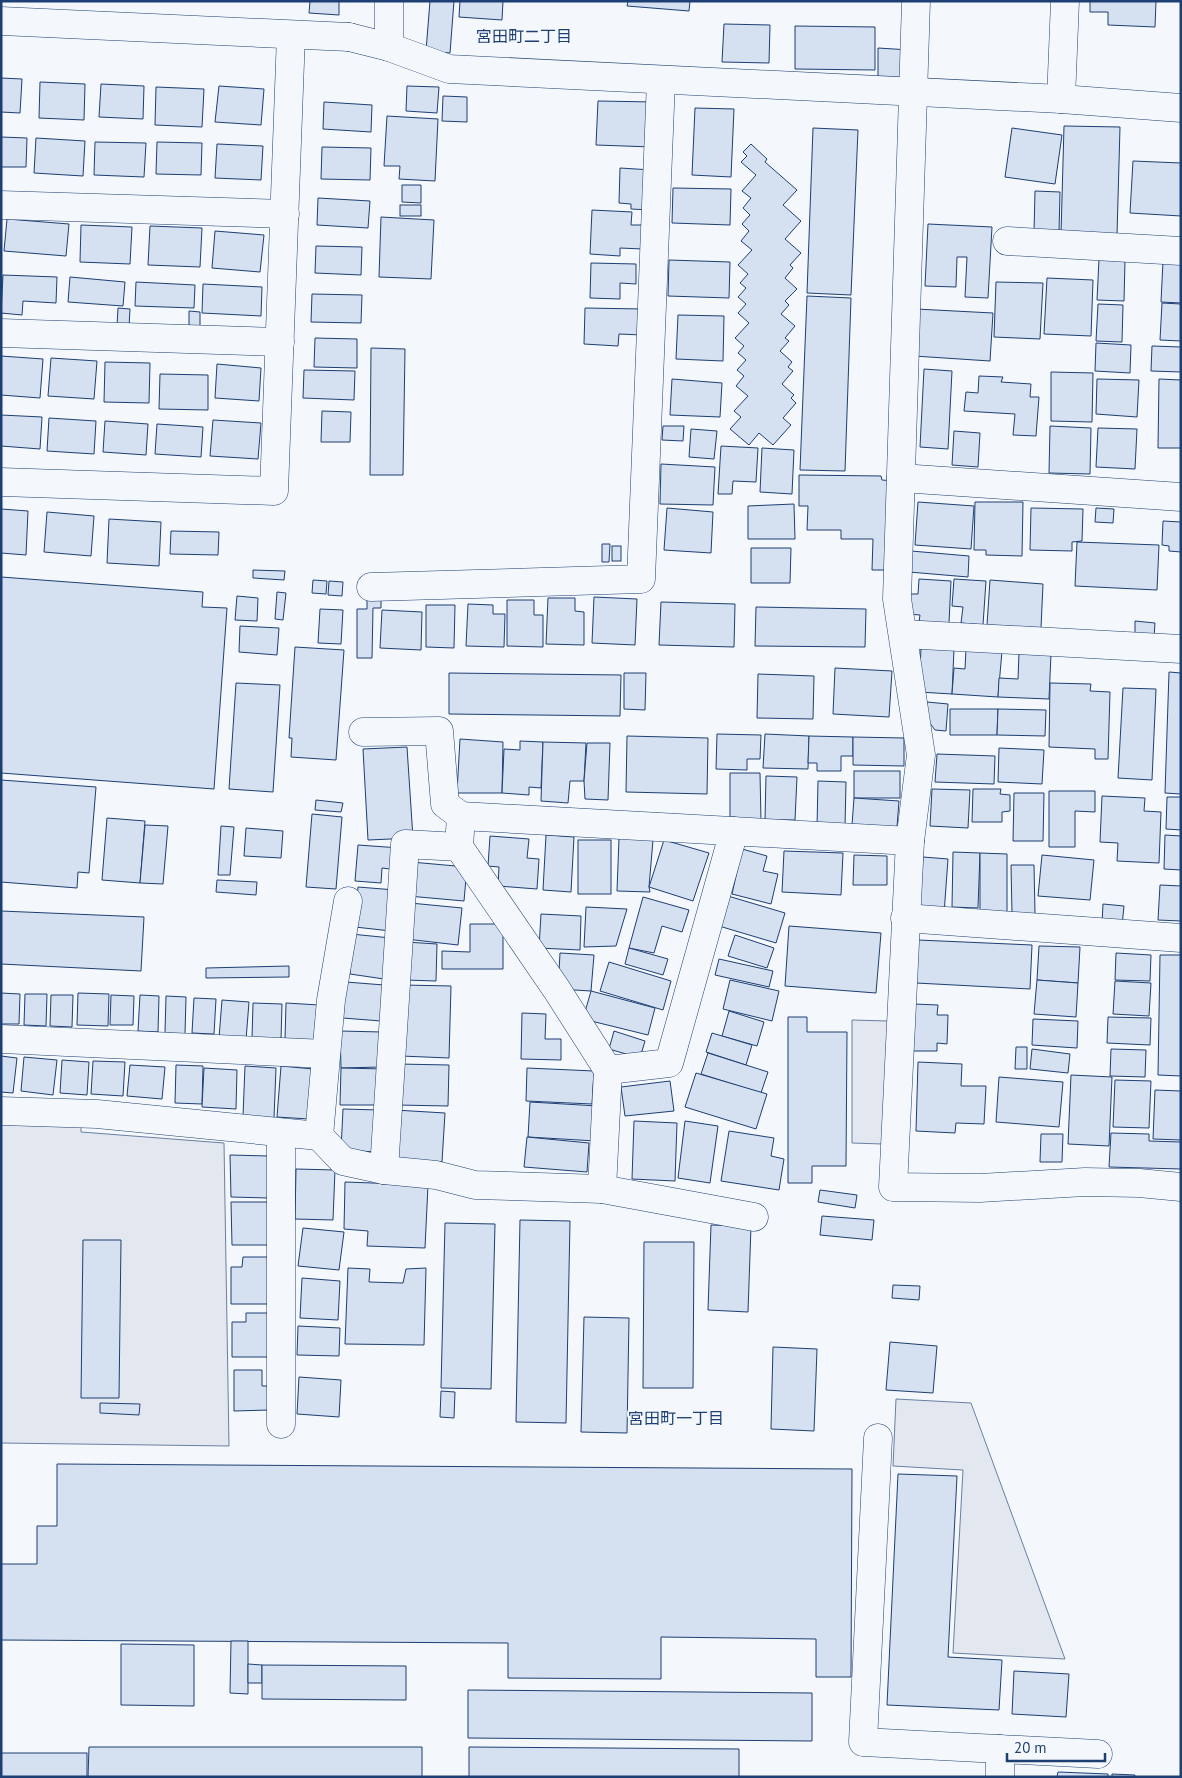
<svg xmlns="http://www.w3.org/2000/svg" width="1182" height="1778" font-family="'PT Sans','Noto Sans JP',sans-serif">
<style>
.parking{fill:#e3e8f0;stroke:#687fa3}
.building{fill:#d5e0f0;stroke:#1d3f73}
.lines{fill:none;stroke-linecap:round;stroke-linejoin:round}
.street-casing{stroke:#1d3f73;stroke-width:29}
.secondary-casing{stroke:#1d3f73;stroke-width:29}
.street{stroke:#f4f7fb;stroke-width:28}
.secondary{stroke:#f4f7fb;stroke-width:28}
.labels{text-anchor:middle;stroke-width:4;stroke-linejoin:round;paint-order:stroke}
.neighbourhood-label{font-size:16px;fill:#1d3f73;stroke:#f4f7fb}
</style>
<rect width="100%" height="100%" fill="#f4f7fb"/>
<!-- parking -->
<g class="parking">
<polygon points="852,1020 888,1021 882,1144 852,1143"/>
<polygon points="1,1123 81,1125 81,1132 224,1143 229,1446 1,1443"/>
<polygon points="896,1399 971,1403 1065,1659 953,1653 963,1470 893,1466"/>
</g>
<!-- building -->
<g class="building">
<polygon points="310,1 339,1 339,15 309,13"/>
<polygon points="430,1 454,1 450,53 426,51"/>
<polygon points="460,1 503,1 502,20 459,17"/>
<polygon points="628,1 690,1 689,11 627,6"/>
<polygon points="1090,1 1156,1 1155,27 1108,25 1108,12 1090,12"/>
<polygon points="724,24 770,25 769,63 722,62"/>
<polygon points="795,26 875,27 875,70 795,69"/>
<polygon points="878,48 910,50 909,80 878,79"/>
<polygon points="1,78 22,79 20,113 1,112"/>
<polygon points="40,82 85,84 84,120 39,118"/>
<polygon points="101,84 144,86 143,119 99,117"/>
<polygon points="219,86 264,89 261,125 215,122"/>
<polygon points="407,86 439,87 437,113 406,111"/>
<polygon points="156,87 204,89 202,127 155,125"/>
<polygon points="443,96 467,97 467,122 442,121"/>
<polygon points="598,101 654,102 652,147 596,145"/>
<polygon points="324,102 372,105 371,132 323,129"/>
<polygon points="695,108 734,109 731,177 692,175"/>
<polygon points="387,116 438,119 435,181 399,179 400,166 384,166"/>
<polygon points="1064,126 1120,127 1117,235 1061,234"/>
<polygon points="813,128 858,130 851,295 807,293"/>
<polygon points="1012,128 1062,135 1055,184 1005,177"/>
<polygon points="1,137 27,138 26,167 1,167"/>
<polygon points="36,138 85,141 83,176 34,173"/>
<polygon points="95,142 146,143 144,177 94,175"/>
<polygon points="157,142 202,143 201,175 156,174"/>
<polygon points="217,144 263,146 261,180 215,178"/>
<polygon points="751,144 767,159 765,162 797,190 783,205 801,221 785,239 801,253 790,265 793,268 785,278 797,289 785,301 789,305 781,314 795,326 785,338 789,341 780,351 792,362 788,367 793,371 782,384 794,395 791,398 796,403 783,418 791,425 773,445 759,433 749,445 730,429 741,417 734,411 748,396 736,386 744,376 737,370 746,360 738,353 744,346 735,338 749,323 738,313 746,304 738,297 746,288 740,283 748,274 738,265 752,250 741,241 749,231 742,224 750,215 743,208 751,198 742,191 756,175 741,162 747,156 743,152"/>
<polygon points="322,147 371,148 370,180 321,179"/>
<polygon points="1133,161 1181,163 1181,216 1130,213"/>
<polygon points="620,168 652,170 650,210 631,209 631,204 619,203"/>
<polygon points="402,185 421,185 421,203 402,202"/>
<polygon points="673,188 731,189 730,225 672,223"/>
<polygon points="1035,191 1060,192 1059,233 1034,233"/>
<polygon points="318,198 370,201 368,228 317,225"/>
<rect x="400" y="205" width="21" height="11"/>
<polygon points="592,210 632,212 631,225 644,225 643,249 620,248 620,256 590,254"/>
<polygon points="381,217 434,220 431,279 379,277"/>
<polygon points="7,219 69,224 66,256 4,251"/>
<polygon points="928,224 992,227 988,298 965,297 967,257 957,257 956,287 925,286"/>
<polygon points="81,225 132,227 130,264 80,262"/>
<polygon points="150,226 202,228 200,267 148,265"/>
<polygon points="215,231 264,235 260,272 212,268"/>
<polygon points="316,246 362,247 361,275 315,273"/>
<polygon points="1099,259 1125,260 1124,301 1097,300"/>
<polygon points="669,260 730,262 729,298 668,296"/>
<polygon points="1163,261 1181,262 1181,303 1161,302"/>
<polygon points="591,263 636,264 636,284 620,283 620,299 590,298"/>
<polygon points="3,275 57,277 56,303 23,301 22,315 1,313"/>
<polygon points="70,277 125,282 123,306 68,302"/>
<polygon points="1047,278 1093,280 1091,336 1044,334"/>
<polygon points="136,282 195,285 194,308 135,306"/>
<polygon points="996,282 1043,283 1040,339 994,337"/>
<polygon points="203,284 262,287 261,316 202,313"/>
<polygon points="312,294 362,295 361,323 311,322"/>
<polygon points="807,296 851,298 845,471 800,470"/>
<polygon points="1162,303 1181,304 1181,341 1160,340"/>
<polygon points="1098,304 1123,305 1122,342 1096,341"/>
<polygon points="118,308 130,309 129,327 117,326"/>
<polygon points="585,308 643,309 642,335 619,334 618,346 584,344"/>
<polygon points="916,309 993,313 990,361 914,356"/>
<polygon points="189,311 200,312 200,329 189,328"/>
<polygon points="678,315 724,316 723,361 676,359"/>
<polygon points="315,338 357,339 357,368 314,367"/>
<polygon points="1096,343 1131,345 1130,373 1095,371"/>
<polygon points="1152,346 1181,347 1181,372 1151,371"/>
<polygon points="371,348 405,349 403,475 370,475"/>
<polygon points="1,356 43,359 40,398 1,395"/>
<polygon points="51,358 97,361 94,399 48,396"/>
<polygon points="105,362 150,363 149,403 104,402"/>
<polygon points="217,364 261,368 259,401 215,398"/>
<polygon points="924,369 952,371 948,449 920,447"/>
<polygon points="304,370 355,371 354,400 303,398"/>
<polygon points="1051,372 1093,373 1092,422 1051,421"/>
<polygon points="160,374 208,375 208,410 159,409"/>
<polygon points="979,376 1003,377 1001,382 1031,384 1030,397 1039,397 1036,436 1013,435 1015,414 964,411 966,392 978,393"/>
<polygon points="672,379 722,383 720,417 670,415"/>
<polygon points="1097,379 1139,380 1137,417 1096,414"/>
<polygon points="1159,379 1181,380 1181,448 1158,448"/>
<polygon points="322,411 351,412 350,442 321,442"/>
<polygon points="1,415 42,417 40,449 1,446"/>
<polygon points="49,418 96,421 94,454 47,451"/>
<polygon points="213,420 261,423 258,459 210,456"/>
<polygon points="105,421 148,424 146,455 103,452"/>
<polygon points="157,424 203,427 201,457 155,454"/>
<polygon points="663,426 684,426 683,441 662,440"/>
<polygon points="1050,426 1091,428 1090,474 1049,473"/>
<polygon points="1098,428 1137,429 1135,469 1096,467"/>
<polygon points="691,429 717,431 714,459 689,457"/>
<polygon points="954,431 980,433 978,467 952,465"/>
<polygon points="721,446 758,448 756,482 733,481 732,494 718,494"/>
<polygon points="762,448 794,450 792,494 760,492"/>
<polygon points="661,464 715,467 713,505 660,504"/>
<polygon points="799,475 881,476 882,480 894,481 886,570 872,570 873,539 841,539 841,530 807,530 808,506 799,506"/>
<polygon points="918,502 974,506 971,549 915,545"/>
<polygon points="975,502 1023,502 1022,556 986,555 986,550 974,550"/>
<polygon points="794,504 795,539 748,539 748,506"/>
<polygon points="667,508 713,512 711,553 664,550"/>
<polygon points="1031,508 1083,509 1082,541 1072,542 1072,551 1030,550"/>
<polygon points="1096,508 1114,509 1113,523 1095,522"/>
<polygon points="1,509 28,511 26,555 1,553"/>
<polygon points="47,512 94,516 91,556 44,552"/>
<polygon points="109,519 161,522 159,566 107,563"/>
<polygon points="1163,521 1181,522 1181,552 1169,551 1169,546 1162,545"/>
<polygon points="171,531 219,532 218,555 170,554"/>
<polygon points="1077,542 1159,545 1157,590 1075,586"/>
<polygon points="602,544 610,544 609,562 602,562"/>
<rect x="612" y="546" width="9" height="15"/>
<polygon points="751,548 791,548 790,583 751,583"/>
<polygon points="911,551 969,556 968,577 909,572"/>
<polygon points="253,570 285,571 284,580 253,578"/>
<polygon points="1,577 203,592 202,607 227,608 214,789 1,773"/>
<polygon points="919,579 951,581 949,623 919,622 920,615 907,614 908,594 918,594"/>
<polygon points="954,579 986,581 983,625 961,623 963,607 952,606"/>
<polygon points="313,580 327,581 326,594 312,593"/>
<polygon points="990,580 1043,584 1041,628 987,625"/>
<polygon points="329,581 343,582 342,596 328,595"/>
<polygon points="277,592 286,593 283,620 275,619"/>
<polygon points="237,596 258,598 257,621 235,620"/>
<polygon points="367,596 381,597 381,608 373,608 372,658 357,658 357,609 367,609"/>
<polygon points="594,597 637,599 635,645 592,643"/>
<polygon points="548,598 575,598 575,611 584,612 584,645 546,644"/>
<polygon points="507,600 534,600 534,615 543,615 543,647 507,646"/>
<polygon points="661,602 735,604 734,647 659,645"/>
<polygon points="468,604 493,605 493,614 505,614 504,647 466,646"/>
<polygon points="426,605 455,605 454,648 426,647"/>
<polygon points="756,607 866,609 865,647 755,646"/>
<polygon points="320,609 343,610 341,644 318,643"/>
<polygon points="382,610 422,612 421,650 380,648"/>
<polygon points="1135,621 1155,623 1154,637 1135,636"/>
<polygon points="240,626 279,628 277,655 239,652"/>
<polygon points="295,647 344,650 336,760 291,757 292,738 289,738"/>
<polygon points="921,648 954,649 952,694 919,692"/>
<polygon points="966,649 1002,651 998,697 952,694 954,668 965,669"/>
<polygon points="1019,653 1051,654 1049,699 998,697 999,678 1018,679"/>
<polygon points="835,668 892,671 889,717 833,714"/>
<polygon points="1169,672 1181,673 1181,794 1165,793"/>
<polygon points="449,673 621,675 620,716 449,714"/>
<polygon points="624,673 646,673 645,710 624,709"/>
<polygon points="758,674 814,676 813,719 757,718"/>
<polygon points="236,683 280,685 273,792 229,789"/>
<polygon points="1050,683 1091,684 1090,691 1110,692 1108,759 1095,759 1095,749 1049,747"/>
<polygon points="1123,688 1156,689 1152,780 1118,778"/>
<polygon points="927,702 948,704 946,731 935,730 926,718"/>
<polygon points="950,709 998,709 997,735 950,735"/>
<polygon points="998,709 1046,710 1045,736 997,735"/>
<polygon points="717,734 761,735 760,759 747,759 747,770 716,769"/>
<polygon points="765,734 809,736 808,769 763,768"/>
<polygon points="627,736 708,738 707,794 626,792"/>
<polygon points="809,736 853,737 853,756 841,756 841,771 817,771 817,763 808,763"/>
<polygon points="853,737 904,738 904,766 853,765"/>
<polygon points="460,739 503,742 502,793 457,793"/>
<polygon points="520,741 543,742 541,788 529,787 529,795 502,793 504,749 520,750"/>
<polygon points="543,742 586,743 584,781 570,781 568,803 541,801"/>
<polygon points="587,743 610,743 608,800 585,799 584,781"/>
<polygon points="407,747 413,838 368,840 363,749"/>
<polygon points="999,748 1044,750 1042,784 998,782"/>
<polygon points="937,754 995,756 994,784 935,782"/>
<rect x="854" y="771" width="46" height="27"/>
<polygon points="730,773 760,773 761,821 730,821"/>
<polygon points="766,776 797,777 795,820 765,820"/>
<polygon points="1,780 96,787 89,873 78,872 77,888 1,882"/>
<polygon points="818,781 846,782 845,827 817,827"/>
<polygon points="932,789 970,790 968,828 930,826"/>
<polygon points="973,789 1001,789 1000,794 1010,795 1010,811 1002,812 1002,822 972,822"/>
<polygon points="1049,791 1095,791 1095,812 1075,811 1075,847 1049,847"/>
<polygon points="1014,793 1044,793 1043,841 1013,841"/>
<polygon points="1102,796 1145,798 1144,811 1161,812 1159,863 1117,861 1118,843 1100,842"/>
<polygon points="1167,797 1181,797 1181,830 1166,829"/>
<polygon points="854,798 899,801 897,827 852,825"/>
<polygon points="316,800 343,803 341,812 315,810"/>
<polygon points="312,814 342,817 336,889 306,887"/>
<polygon points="107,818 145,821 140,883 102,880"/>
<polygon points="145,825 168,826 163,884 140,883"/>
<polygon points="221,826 234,827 230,875 218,875"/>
<polygon points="246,828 283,831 281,858 244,856"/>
<polygon points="546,835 574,837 571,892 543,890"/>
<polygon points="1165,835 1181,836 1181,870 1164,869"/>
<polygon points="490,836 529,839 527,858 539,859 537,889 498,886 499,867 488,866"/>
<polygon points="619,838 653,840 649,887 650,892 617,891"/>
<rect x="578" y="840" width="33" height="54"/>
<polygon points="664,840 709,853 693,901 649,887"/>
<polygon points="358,845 400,848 398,870 382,868 381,883 355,881"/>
<polygon points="742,849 767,856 763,871 778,874 771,904 732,894"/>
<polygon points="784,851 843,853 841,895 782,892"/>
<polygon points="953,852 980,853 978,908 952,907"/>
<polygon points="980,853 1007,854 1007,914 980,914"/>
<polygon points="854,855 887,856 887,885 853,885"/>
<polygon points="1042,855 1094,860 1090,900 1038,896"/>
<polygon points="923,857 948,859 944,914 919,912"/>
<polygon points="411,862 467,867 464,901 408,896"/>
<polygon points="1011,865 1034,865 1035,914 1012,914"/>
<polygon points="217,880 257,882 256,895 216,892"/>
<polygon points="1160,885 1181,886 1181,921 1158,920"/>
<polygon points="358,887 395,890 391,931 355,927"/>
<polygon points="728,896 785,913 776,943 719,926"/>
<polygon points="643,897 689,910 682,932 662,926 654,953 629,948"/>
<polygon points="410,903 462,908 458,945 406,939"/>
<polygon points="1103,904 1124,906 1122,926 1102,924"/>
<polygon points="586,907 627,909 616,946 584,947"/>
<polygon points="1,911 144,917 141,971 1,964"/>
<polygon points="541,914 581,916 580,950 539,948"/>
<polygon points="470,924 503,924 503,969 442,969 442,951 470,952"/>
<polygon points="789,926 881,933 876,993 785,986"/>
<polygon points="351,934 391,938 384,979 350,974"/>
<polygon points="735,935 774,948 767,968 728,956"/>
<polygon points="918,940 1032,945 1030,989 916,983"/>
<polygon points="406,942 437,944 436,981 405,980"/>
<polygon points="1039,946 1080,947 1078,983 1037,980"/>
<polygon points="629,948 668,959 663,975 625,964"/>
<polygon points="560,953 594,955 591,991 558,989"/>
<polygon points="1116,953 1151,955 1150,981 1115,980"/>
<polygon points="1160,955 1181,955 1181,1076 1158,1075"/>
<polygon points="719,959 773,971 769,987 715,975"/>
<polygon points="609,962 671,981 663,1010 600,991"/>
<polygon points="289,966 289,977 206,978 206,968"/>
<polygon points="730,980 779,991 772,1021 723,1009"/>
<polygon points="1037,980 1078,983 1076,1017 1034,1014"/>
<polygon points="1115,981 1151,983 1149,1016 1113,1014"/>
<polygon points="346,982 384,985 381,1021 343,1018"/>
<polygon points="403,985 451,986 449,1058 401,1056"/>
<polygon points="591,991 655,1008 648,1035 583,1019"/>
<polygon points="1,993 20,994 19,1024 1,1024"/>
<polygon points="78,993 109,994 108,1026 77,1025"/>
<polygon points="25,994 47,994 46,1026 24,1025"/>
<polygon points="51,995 73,995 72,1027 50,1026"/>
<polygon points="111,995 134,996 133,1025 110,1025"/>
<polygon points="140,995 159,996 158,1032 138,1031"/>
<polygon points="166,996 186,997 185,1034 165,1033"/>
<polygon points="194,998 216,999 214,1034 192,1033"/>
<polygon points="222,1000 249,1002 246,1040 219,1038"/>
<polygon points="253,1003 282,1004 281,1040 252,1039"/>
<polygon points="286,1003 319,1005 318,1041 285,1039"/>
<polygon points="914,1004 938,1005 937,1015 948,1015 947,1044 937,1043 937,1051 912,1051"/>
<polygon points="729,1011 764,1022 757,1046 722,1036"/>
<polygon points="522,1013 546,1014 545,1039 561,1039 561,1060 521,1059"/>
<polygon points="788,1017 807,1017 807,1032 847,1032 846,1166 812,1166 812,1183 788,1183"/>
<polygon points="1108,1017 1151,1018 1150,1045 1107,1043"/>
<polygon points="1033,1019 1078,1021 1077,1048 1032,1045"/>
<polygon points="340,1031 382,1032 381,1067 341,1068"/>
<polygon points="614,1031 645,1041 640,1058 609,1049"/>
<polygon points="712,1033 752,1045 746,1065 706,1052"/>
<polygon points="1016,1047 1027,1047 1027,1069 1015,1069"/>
<polygon points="1032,1049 1070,1054 1068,1073 1030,1069"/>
<polygon points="1111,1049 1146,1050 1145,1077 1110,1076"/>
<polygon points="708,1053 768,1072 761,1093 701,1074"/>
<polygon points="1,1056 17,1058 13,1093 1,1092"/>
<polygon points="24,1057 57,1060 53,1095 21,1091"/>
<polygon points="62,1060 89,1062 87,1095 60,1093"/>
<polygon points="93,1061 125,1062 123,1096 91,1094"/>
<polygon points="918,1062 962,1064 961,1086 986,1086 984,1124 956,1123 955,1133 916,1131"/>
<polygon points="398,1064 449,1065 448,1106 397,1105"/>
<polygon points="130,1065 165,1067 162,1099 127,1096"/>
<polygon points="176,1065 203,1066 202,1104 175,1103"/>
<polygon points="245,1066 276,1068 274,1118 243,1116"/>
<polygon points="281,1066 313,1069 309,1119 277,1117"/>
<polygon points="204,1068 237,1070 236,1109 202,1107"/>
<polygon points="341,1068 385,1069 384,1105 340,1105"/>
<polygon points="527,1068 594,1071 592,1104 526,1101"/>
<polygon points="696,1073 767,1094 756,1129 685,1107"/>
<polygon points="1071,1075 1112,1077 1109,1146 1068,1144"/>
<polygon points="999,1077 1063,1082 1059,1127 996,1122"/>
<polygon points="1115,1080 1151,1081 1149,1128 1113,1127"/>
<polygon points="670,1081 674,1111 625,1116 621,1087"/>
<polygon points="1155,1090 1181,1091 1181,1140 1153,1139"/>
<polygon points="530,1102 598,1106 596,1141 528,1137"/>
<polygon points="343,1109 379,1110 377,1152 341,1150"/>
<polygon points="395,1110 445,1113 442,1162 392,1159"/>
<polygon points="634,1121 677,1123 675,1181 632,1179"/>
<polygon points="685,1121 718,1126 710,1183 678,1178"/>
<polygon points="729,1131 774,1138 771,1156 784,1159 779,1190 721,1181"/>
<polygon points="1111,1133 1149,1134 1149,1141 1181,1142 1181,1169 1109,1167"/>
<polygon points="1041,1134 1063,1134 1062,1162 1040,1162"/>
<polygon points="527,1137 589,1143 587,1172 524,1167"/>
<polygon points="230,1155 268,1156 268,1198 231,1197"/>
<polygon points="296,1169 335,1170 333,1220 295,1219"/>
<polygon points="345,1182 428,1185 425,1248 367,1246 368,1231 344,1229"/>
<polygon points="820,1190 857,1195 855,1208 818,1202"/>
<polygon points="231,1202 270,1202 270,1245 232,1245"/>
<polygon points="822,1216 874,1220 872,1240 820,1235"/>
<polygon points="520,1220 570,1221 566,1423 516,1422"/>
<polygon points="445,1223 495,1224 491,1389 441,1388"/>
<polygon points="711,1225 751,1226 748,1312 708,1310"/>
<polygon points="303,1228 344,1232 339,1270 298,1266"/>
<polygon points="83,1240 121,1240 119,1398 81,1398"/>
<polygon points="644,1242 694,1242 693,1388 643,1388"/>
<polygon points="243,1257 272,1257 272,1304 231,1304 231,1267 242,1267"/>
<polygon points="348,1268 370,1269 369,1282 403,1283 406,1269 426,1268 424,1345 345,1344"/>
<polygon points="302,1278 340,1281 338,1320 300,1318"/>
<polygon points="893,1285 920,1286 919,1300 892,1298"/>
<polygon points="246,1313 271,1313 271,1357 232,1357 232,1322 246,1322"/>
<polygon points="584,1317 629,1318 627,1433 581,1432"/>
<polygon points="298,1326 340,1328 339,1356 297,1355"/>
<polygon points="890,1342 937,1346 933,1393 886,1390"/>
<polygon points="773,1347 817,1349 814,1431 771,1429"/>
<polygon points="234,1370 262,1370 262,1386 269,1386 269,1410 234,1411"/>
<polygon points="299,1377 341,1380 339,1417 297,1414"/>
<polygon points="441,1391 455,1392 454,1418 440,1417"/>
<polygon points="100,1403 140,1404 139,1415 100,1413"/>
<polygon points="57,1464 852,1469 851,1677 816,1677 816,1639 661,1637 661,1679 508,1678 508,1643 1,1640 1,1564 37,1564 37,1526 57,1526"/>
<polygon points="898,1474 957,1476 948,1657 1002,1660 999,1710 887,1705"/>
<polygon points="231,1641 248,1641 248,1694 230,1693"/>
<polygon points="121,1644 194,1645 194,1706 121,1705"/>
<polygon points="248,1664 262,1665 262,1683 248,1683"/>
<polygon points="262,1665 406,1666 406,1700 262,1699"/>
<polygon points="1014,1671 1069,1674 1066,1717 1012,1714"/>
<polygon points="468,1690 812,1693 812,1741 468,1738"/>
<polygon points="89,1747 422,1747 422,1777 88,1777"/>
<polygon points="469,1747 739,1749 739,1777 469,1777"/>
<rect x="1" y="1753" width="86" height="24"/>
<polygon points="1058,1772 1108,1774 1108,1777 1057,1777"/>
<polygon points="1112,1774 1135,1775 1135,1777 1112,1777"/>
</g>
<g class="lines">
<defs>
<g id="street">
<polyline points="389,1 389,47"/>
<polyline points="916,1 897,599 921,755 910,841 893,1187 980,1188 1085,1182 1139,1183 1181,1187"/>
<polyline points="349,37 389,47 449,69 1061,99 1181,108"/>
<polyline points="1061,99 1065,1"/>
<polyline points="1,205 285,214"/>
<polyline points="1007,241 1181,251"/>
<polyline points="1,333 280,342"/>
<polyline points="901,478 1181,497"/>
<polyline points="1,482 274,491 291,35"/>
<polyline points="371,587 641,579 661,81"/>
<polyline points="903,634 1181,649"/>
<polyline points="363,732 439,731 445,804 461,816 910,841"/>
<polyline points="461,816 459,847 557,990 608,1070 602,1189"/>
<polyline points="905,918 1181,938"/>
<polyline points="1,1039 326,1054"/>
<polyline points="608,1070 669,1063 734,831"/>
<polyline points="1,1111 97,1114 319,1136 343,1161 384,1170 436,1175 475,1185 602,1189 754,1217"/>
<polyline points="281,1133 281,1424"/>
<polyline points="319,1136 331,1000 348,901"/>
<polyline points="384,1170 405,844 459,847"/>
<polyline points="878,1438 863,1742 1098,1754"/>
<polyline points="1000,1777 1000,1749"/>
</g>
<polyline id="secondary" points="1,21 349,37"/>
</defs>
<!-- street casing -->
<use href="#street" class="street-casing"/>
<!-- secondary casing -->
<use href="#secondary" class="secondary-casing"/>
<!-- street -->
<use href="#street" class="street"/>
<!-- secondary -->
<use href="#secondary" class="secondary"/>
</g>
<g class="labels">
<!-- neighbourhood labels -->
<g class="neighbourhood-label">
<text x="524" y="42">宮田町二丁目</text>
<text x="676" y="1424">宮田町一丁目</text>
</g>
</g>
<!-- border -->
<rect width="1182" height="1778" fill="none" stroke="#1d3f73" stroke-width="5"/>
<!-- scale -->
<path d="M1007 1753v8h98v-8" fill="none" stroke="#1d3f73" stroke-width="2.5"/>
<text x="1014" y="1753" font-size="15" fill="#1d3f73" stroke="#f4f7fb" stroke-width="4" paint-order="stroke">20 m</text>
</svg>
